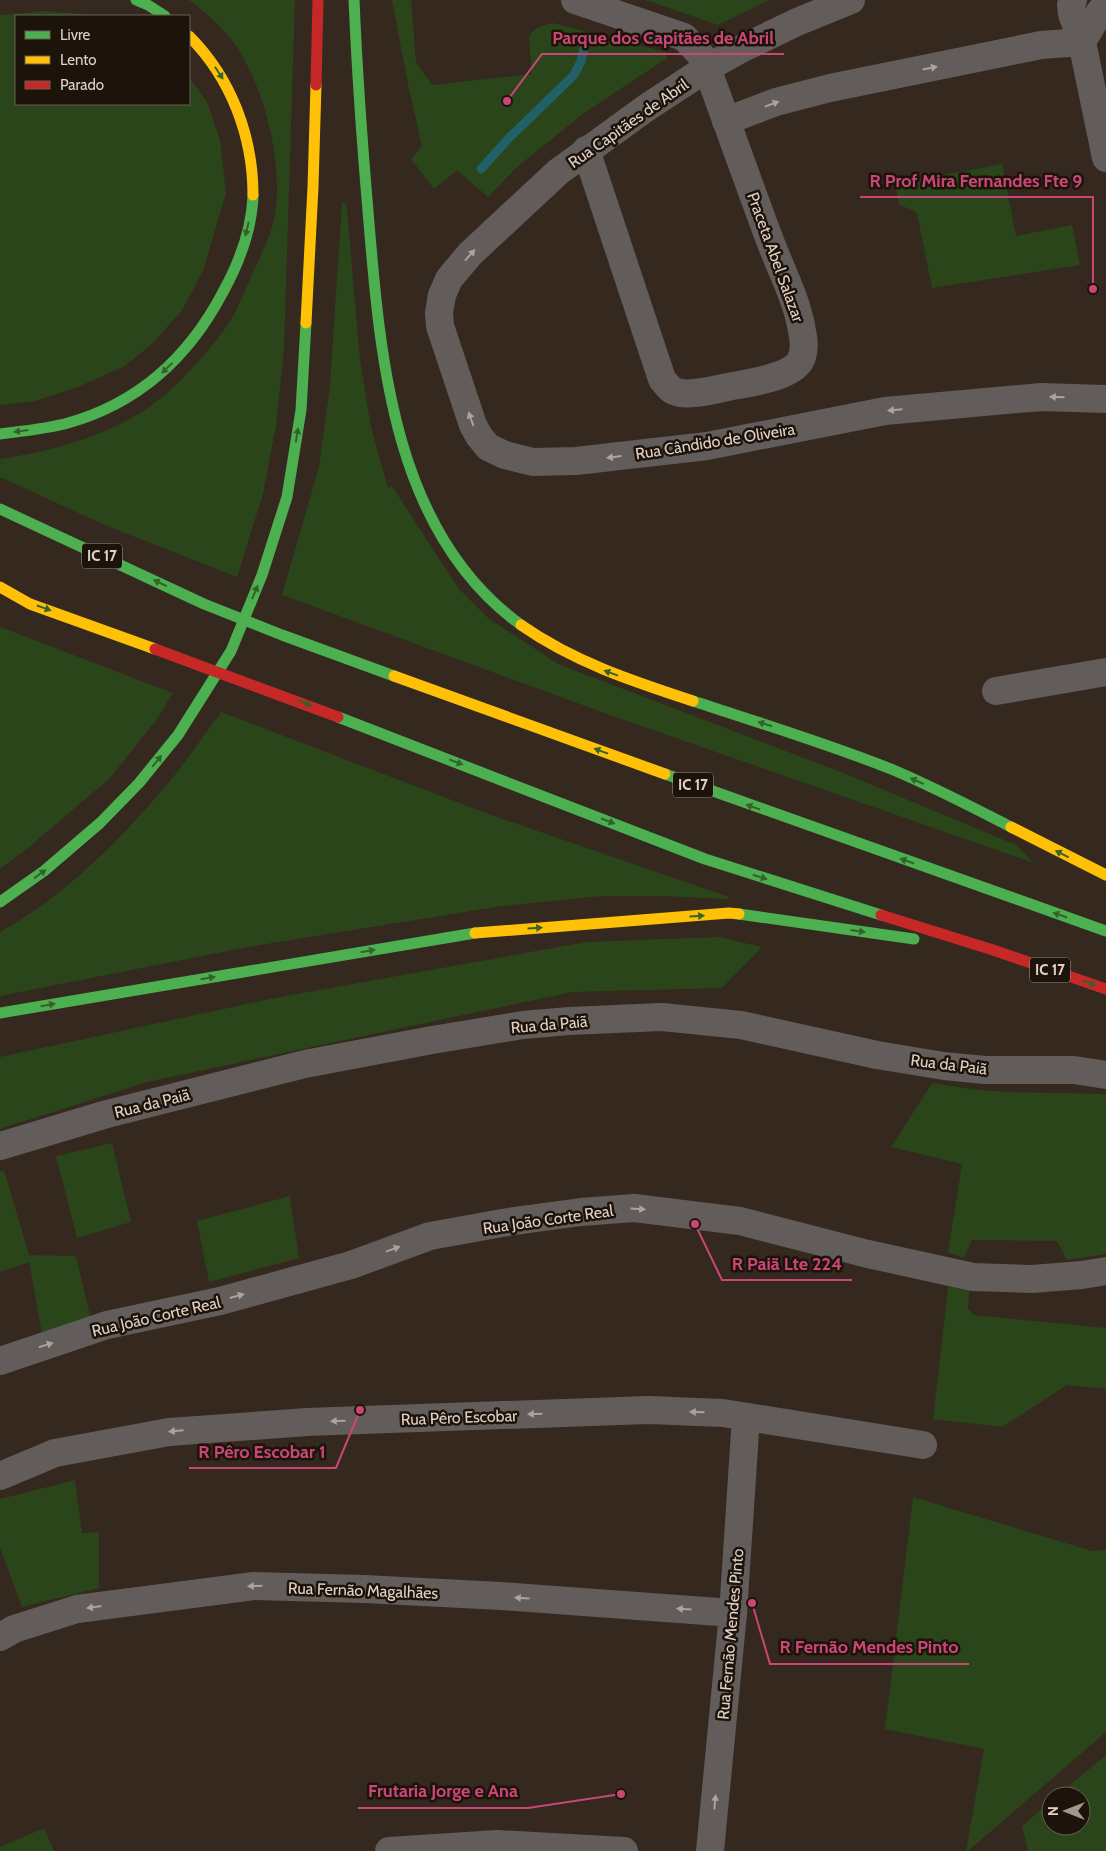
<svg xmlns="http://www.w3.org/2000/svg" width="1106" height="1851" font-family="Cabin,sans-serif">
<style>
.green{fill:#2a4519}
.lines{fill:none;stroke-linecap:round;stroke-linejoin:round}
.stream{stroke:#216067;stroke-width:9}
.street{stroke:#625c5a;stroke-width:28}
.fast{stroke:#4caf50;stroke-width:11}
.slow{stroke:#ffc107;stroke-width:11}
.jam{stroke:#c62828;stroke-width:11}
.oneway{fill:#aea29b}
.oneway2{fill:#34612e}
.labels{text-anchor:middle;stroke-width:5;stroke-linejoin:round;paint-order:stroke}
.shield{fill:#1c130b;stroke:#a5988f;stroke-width:1}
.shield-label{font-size:15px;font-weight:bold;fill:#e0d1c7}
.street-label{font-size:16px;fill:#e0d1c7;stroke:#1c130b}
.leader{fill:none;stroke:#ca4676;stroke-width:2}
.callout-dot{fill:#ca4676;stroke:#1c130b;stroke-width:2}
.callout-label{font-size:18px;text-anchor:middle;font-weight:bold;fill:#ca4676;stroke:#1c130b;stroke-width:5;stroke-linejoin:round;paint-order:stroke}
</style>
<rect width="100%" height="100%" fill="#34281f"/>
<!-- green -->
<g class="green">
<path d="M 189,0 L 295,0 L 284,349 L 276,426 L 263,494 L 237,577 L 107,526 L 0,477 L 0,459 C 58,450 121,433 167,393 C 190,372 220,340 235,313 C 243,297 249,280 257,264 C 265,246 274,228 276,207 C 281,159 266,96 241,54 C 229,32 209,15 189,0 Z"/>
<path d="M 392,0 L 411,0 L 416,62 L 432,85 L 532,74 L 529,39 C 532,27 543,26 553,23 L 666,52 L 667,58 L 584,113 L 517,167 L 488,197 L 457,170 L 434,189 L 411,159 L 422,146 L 409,89 Z"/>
<polygon points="646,0 769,0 718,25"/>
<polygon points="45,11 101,16 16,16 16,104 189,104 189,77 207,102 220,140 226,193 203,271 182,310 153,343 125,366 78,387 35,401 0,405 0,15"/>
<polygon points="1002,164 1016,236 1072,225 1080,265 932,288 917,213 899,204 895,184"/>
<polygon points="342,202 345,203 347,209 360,360 371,427 388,488 392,486 458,588 488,618 558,664 846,774 1016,845 1034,863 610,715 282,595 319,467 330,385"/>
<polygon points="0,627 173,693 157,719 110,778 29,847 0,869"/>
<path d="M 221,712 L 491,815 L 729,897 L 728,899 L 662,896 L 602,896 L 502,906 L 248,947 L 0,996 L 0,932 C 61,899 119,841 163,789 C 184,765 202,738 221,712 Z"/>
<polygon points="719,937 762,947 722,988 572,992 147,1082 0,1129 0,1057 275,998 586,942"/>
<polygon points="932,1083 977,1090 1009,1092 1106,1094 1106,1254 1067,1260 1057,1241 972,1240 964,1258 948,1252 962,1164 891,1147"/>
<polygon points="112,1143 131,1222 77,1238 56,1156"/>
<polygon points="4,1170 29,1255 76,1256 92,1324 43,1338 29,1262 0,1272 0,1172"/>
<polygon points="290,1196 299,1258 209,1282 197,1221"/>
<polygon points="949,1280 970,1283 968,1308 974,1315 1106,1328 1106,1389 1067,1385 1002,1427 933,1419"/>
<polygon points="75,1480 82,1533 99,1532 99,1588 22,1607 0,1548 0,1499"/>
<polygon points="913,1497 1092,1551 1106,1550 1106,1732 968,1851 966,1851 984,1749 885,1729"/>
<polygon points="1106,1755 1106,1851 1028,1851 1022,1826 1051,1801 1051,1826 1081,1826 1081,1796 1057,1796"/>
<polygon points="44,1828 54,1851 0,1851 0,1847"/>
</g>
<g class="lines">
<!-- stream -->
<polyline class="stream" points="481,169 509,138 574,75 581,61 585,44"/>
<!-- street -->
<g class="street">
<path d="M 575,0 L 684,37 L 700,54 L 707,68 C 728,125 748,182 769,238 C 780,268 797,299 802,331 C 804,339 804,350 802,357 C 795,378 747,383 728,387 C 713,390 685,398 672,390 C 668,387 665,383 662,379 L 586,150"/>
<polyline points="851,0 797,22 739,50 707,68 646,108 558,172 470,254 449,279 442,295 439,313 440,326 473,425 479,436 488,447 505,455 533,462 576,461 707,446 885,411 1041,397 1106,399"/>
<polyline points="1073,0 1071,5 1072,14 1082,42 1106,158"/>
<polyline points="1082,42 1099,13 1106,4"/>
<polyline points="726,121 776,102 830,88 1041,45 1082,42"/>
<polyline points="996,691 1106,672"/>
<polyline points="0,1146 107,1114 305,1064 432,1040 523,1025 569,1021 662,1017 741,1025 877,1055 944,1066 985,1070 1074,1070 1106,1075"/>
<polyline points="0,1361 107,1325 220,1301 351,1265 430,1236 508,1222 581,1212 634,1208 740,1221 868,1254 973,1277 1032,1279 1082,1275 1106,1271"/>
<polyline points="0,1476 55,1453 169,1432 307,1422 648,1410 723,1413 923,1445"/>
<polyline points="0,1637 14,1629 77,1609 254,1586 364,1589 501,1596 733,1613"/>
<polyline points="389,1851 497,1844 624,1851"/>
<polyline points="710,1851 733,1613 746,1417"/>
</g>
<!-- fast -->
<g class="fast">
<polyline points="136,0 148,5 165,16"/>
<path d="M 354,0 C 357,70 362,141 368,211 C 380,356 392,532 521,625"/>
<path d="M 0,434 C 23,431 46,429 68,423 C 139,403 189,357 223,292 C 239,263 252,229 253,195"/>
<polyline points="0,509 204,604 282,635 394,676"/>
<path d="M 693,701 C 760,723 826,743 891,769 C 932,786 972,807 1011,827"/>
<polyline points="338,717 705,859 881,915"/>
<polyline points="665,774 1106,931"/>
<polyline points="0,902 44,871 100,823 139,783 178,735 231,651 262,575 287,497 301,410 306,323"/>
<polyline points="739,914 914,939"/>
<polyline points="0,1013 475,933"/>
</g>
<!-- slow -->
<g class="slow">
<path d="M 189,36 C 231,78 253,136 253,195"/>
<polyline points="306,323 313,187 316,85"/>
<polyline points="0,587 30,604 155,649"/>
<path d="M 521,625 C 574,662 632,681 693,701"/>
<polyline points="394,676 665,774"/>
<polyline points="1011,827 1106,875"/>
<polyline points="475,933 729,913 739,914"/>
</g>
<!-- jam -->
<g class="jam">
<polyline points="316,85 318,0"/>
<polyline points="155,649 338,717"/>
<polyline points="881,915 993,950 1106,989"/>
</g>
</g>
<!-- one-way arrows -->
<defs><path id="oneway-solid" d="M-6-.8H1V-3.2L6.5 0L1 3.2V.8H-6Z" transform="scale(1.25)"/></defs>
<g class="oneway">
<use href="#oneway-solid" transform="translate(930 68) rotate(-11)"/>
<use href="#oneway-solid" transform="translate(772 104) rotate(-20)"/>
<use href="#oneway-solid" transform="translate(470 255) rotate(-48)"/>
<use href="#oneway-solid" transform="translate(1057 397) rotate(-178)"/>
<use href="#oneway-solid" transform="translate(895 410) rotate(175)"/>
<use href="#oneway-solid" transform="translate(471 419) rotate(-110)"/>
<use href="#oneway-solid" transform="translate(614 457) rotate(173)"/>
<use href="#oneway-solid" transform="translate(638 1209) rotate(4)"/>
<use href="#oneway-solid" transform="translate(393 1249) rotate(-20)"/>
<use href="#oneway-solid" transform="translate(237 1296) rotate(-16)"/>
<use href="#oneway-solid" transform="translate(46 1345) rotate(-18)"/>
<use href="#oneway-solid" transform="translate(697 1412) rotate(-178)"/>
<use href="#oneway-solid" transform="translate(535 1414) rotate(178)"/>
<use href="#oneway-solid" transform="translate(338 1421) rotate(178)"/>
<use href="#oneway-solid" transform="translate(176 1431) rotate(175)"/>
<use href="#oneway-solid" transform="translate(255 1586) rotate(178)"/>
<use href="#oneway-solid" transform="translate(522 1598) rotate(-176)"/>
<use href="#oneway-solid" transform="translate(94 1607) rotate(172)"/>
<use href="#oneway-solid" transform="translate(684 1609) rotate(-176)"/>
<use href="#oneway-solid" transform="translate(715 1802) rotate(-85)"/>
</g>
<g class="oneway2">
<use href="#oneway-solid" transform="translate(219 73) rotate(57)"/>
<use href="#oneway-solid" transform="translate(247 229) rotate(104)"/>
<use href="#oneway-solid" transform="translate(167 368) rotate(136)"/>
<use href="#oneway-solid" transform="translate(21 431) rotate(173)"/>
<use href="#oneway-solid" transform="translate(297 435) rotate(-81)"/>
<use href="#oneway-solid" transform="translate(160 583) rotate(-155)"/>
<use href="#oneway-solid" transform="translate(255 592) rotate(-67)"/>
<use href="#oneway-solid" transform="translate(44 608) rotate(19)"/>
<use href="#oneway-solid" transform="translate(611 673) rotate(-160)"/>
<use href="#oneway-solid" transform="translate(305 703) rotate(21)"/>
<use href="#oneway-solid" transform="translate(765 724) rotate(-162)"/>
<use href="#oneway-solid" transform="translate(601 751) rotate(-160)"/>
<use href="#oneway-solid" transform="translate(157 761) rotate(-51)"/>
<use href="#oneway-solid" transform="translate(456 762) rotate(21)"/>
<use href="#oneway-solid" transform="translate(917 781) rotate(-156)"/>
<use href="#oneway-solid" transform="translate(753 807) rotate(-161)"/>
<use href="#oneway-solid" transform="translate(608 821) rotate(21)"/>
<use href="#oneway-solid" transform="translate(1062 854) rotate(-153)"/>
<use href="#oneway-solid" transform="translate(907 861) rotate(-161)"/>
<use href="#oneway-solid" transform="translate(40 874) rotate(-36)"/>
<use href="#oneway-solid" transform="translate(760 877) rotate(17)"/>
<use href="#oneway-solid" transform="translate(1060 915) rotate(-161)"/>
<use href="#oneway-solid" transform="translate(697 916) rotate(-4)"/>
<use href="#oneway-solid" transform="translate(535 928) rotate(-4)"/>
<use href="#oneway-solid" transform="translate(858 931) rotate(8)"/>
<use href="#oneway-solid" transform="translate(368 951) rotate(-10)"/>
<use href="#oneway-solid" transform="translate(208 978) rotate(-10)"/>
<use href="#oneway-solid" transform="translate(1089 983) rotate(19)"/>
<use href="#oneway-solid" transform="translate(48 1005) rotate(-10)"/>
</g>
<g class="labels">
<!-- shield labels -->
<g class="shield">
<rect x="82" y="543.5" width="40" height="25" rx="4"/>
<rect x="673" y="772.5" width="40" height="25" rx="4"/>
<rect x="1030" y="957.5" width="40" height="25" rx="4"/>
</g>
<g class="shield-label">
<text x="102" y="561">IC 17</text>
<text x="693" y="790">IC 17</text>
<text x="1050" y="975">IC 17</text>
</g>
<!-- street labels -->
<g class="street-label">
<text transform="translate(628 123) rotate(-35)" y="6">Rua Capitães de Abril</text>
<text transform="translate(776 257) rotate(70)" y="6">Praceta Abel Salazar</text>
<text transform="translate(715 441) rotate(-9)" y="6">Rua Cândido de Oliveira</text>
<text transform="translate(549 1024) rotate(-5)" y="6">Rua da Paiã</text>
<text transform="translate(949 1064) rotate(7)" y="6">Rua da Paiã</text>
<text transform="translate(152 1103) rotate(-14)" y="6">Rua da Paiã</text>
<text transform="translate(548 1219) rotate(-8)" y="6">Rua João Corte Real</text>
<text transform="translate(156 1316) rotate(-13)" y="6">Rua João Corte Real</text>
<text transform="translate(459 1417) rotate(-2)" y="6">Rua Pêro Escobar</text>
<text transform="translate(363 1590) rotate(2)" y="6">Rua Fernão Magalhães</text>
<text transform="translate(730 1634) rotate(-85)" y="6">Rua Fernão Mendes Pinto</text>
</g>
</g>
<!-- callouts -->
<path class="leader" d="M507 101L542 54H784M1093 289L1093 197H860M695 1224L722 1280H852M360 1410L336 1468H189M752 1603L770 1664H969M621 1794L528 1808H358"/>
<g class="callout-dot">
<circle cx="507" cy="101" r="5"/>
<circle cx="1093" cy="289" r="5"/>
<circle cx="695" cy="1224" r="5"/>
<circle cx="360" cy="1410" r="5"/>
<circle cx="752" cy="1603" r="5"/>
<circle cx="621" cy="1794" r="5"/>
</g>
<g class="callout-label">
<text x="663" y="44">Parque dos Capitães de Abril</text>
<text x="976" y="187">R Prof Mira Fernandes Fte 9</text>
<text x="787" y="1270">R Paiã Lte 224</text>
<text x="262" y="1458">R Pêro Escobar 1</text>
<text x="869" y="1653">R Fernão Mendes Pinto</text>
<text x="443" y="1797">Frutaria Jorge e Ana</text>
</g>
<!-- legend -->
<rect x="15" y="15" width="175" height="90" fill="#1c130b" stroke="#6a5f56"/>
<rect x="25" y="31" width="25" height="8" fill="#4caf50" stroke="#6a5f56"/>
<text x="60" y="40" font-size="15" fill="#e0d1c7">Livre</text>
<rect x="25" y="56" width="25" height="8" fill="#ffc107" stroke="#6a5f56"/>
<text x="60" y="65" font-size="15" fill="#e0d1c7">Lento</text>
<rect x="25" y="81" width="25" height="8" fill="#c62828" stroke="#6a5f56"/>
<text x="60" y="90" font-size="15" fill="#e0d1c7">Parado</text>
<!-- north arrow -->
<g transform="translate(1066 1811) rotate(270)"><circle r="24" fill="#1c130b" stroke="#6a5f56"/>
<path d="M0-4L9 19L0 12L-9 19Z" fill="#a4968c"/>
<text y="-8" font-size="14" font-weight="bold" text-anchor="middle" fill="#e0d1c7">N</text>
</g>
</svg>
